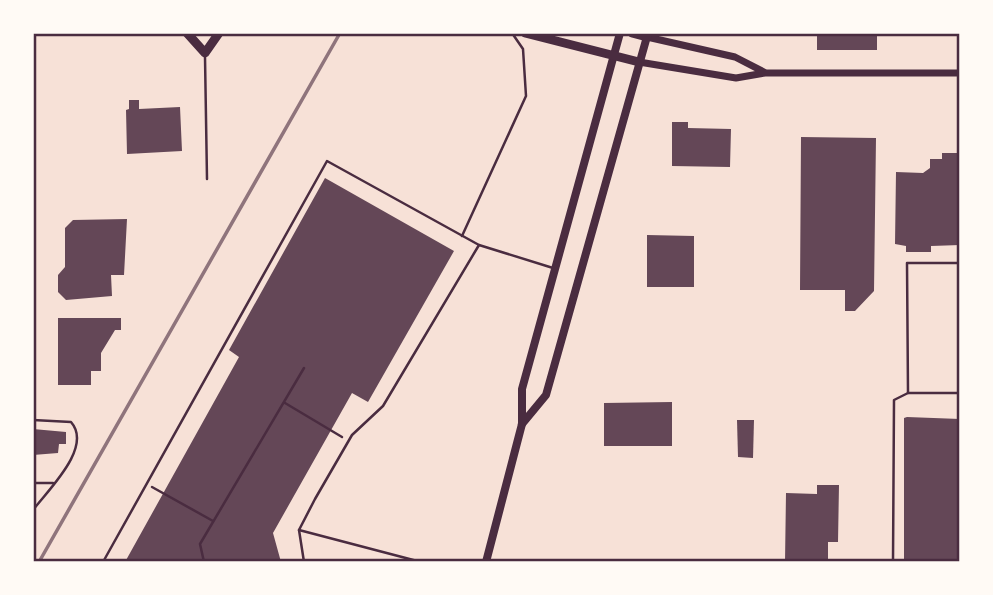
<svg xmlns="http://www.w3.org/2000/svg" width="993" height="595" font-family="Roboto,sans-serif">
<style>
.building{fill:#644757}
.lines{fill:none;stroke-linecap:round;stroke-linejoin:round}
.path{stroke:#4a2c40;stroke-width:2.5}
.service{stroke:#4a2c40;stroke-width:2.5}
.tertiary{stroke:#4a2c40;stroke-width:7}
.secondary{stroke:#4a2c40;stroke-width:8}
.primary{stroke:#4a2c40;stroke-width:9}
.rail{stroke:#8f747c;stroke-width:3.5}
.neatline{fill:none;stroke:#4a2c40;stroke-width:2.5}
</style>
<rect width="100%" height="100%" fill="#f7e1d7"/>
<!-- building -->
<g class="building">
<rect x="817" y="33" width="60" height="17"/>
<polygon points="129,100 139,100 139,109 180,107 182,151 127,154 126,110 129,109"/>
<polygon points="672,122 688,122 688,128 731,129 730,167 672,166"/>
<polygon points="801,137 876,138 874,291 855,311 845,311 845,290 800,290"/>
<polygon points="942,153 960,153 960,245 931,246 931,252 906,252 906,246 895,244 896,172 923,173 930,168 930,159 942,159"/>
<polygon points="325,178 454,251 368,402 352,393 273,533 281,562 125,562 239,357 229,350"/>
<polygon points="127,219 124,275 111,275 112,296 66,300 58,292 58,275 65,267 65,228 73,220"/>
<polygon points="647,235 694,236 694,287 647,287"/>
<polygon points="58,318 121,318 121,330 115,330 101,353 101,371 91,371 91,385 58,385"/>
<polygon points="672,402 672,446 604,446 604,403"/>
<polygon points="907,417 960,419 960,562 904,562 904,418"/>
<polygon points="737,420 754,420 753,458 738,457"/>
<polygon points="33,429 66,432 66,444 59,444 58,453 33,455"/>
<polygon points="817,485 839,485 838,542 828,542 828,562 785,562 786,493 817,494"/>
</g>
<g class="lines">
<!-- path -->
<g class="path">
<polyline points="285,403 342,437"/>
<polyline points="152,487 213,521"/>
<polyline points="204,562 200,544 304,368"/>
</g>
<!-- service -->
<g class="service">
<polyline points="205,57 207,179"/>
<polyline points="462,236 526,96 523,49 512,33"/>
<polyline points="908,393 907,263 960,263"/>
<path d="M 33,420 L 71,422 C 93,447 49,489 33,510"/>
<polyline points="33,483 53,483"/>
<polyline points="299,530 421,562"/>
<polyline points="103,562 327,161 479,245 553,268"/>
<polyline points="304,562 299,530 315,499 352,435 383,406 479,245"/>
<polyline points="893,562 894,400 908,393 960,393"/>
</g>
<!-- tertiary -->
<g class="tertiary">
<polyline points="647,37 735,57 764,72"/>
<polyline points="639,62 736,78 765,73 960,73"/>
</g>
<!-- secondary -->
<g class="secondary">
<polyline points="522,424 546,395 648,33"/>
<polyline points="486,562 522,424 522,389 620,33"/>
</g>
<!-- primary -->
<g class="primary">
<polyline points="187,33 205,53 219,33"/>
<polyline points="525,33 639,62"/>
<polyline points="632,33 647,37"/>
</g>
<!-- rail -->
<polyline class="rail" points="39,562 340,33"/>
</g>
<!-- border -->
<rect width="993" height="595" fill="none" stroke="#fffaf5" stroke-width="70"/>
<rect x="35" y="35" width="923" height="525" class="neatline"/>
</svg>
